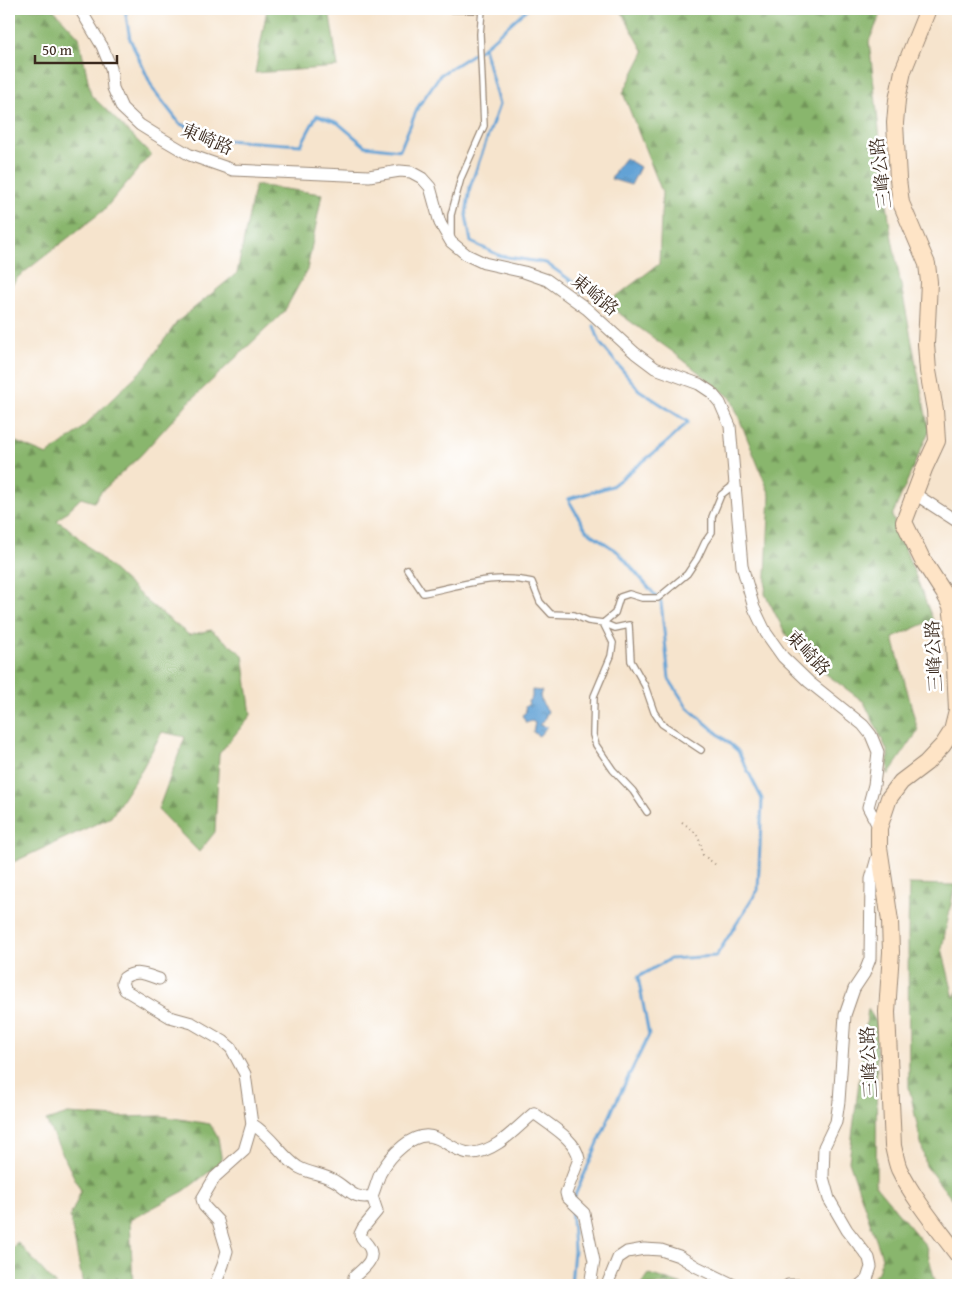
<svg xmlns="http://www.w3.org/2000/svg" width="967" height="1294" font-family="'Gentium Book Plus','Noto Serif TC',serif">
<style>
.forest{fill:url(#forest-firs);stroke:#627046}
.water{fill:url(#water-ripples);stroke:#4e667a}
.lines{fill:none;stroke-linecap:round;stroke-linejoin:round}
.stream{stroke:#62a2d5;stroke-width:3}
.lane-casing{stroke:#988776;stroke-width:8}
.street-casing{stroke:#988776;stroke-width:13}
.secondary-casing{stroke:#988776;stroke-width:18}
.path{stroke:#988776;stroke-width:2;stroke-dasharray:1 4;stroke-linecap:butt}
.lane{stroke:#fff;stroke-width:5.5}
.street{stroke:#fff;stroke-width:11}
.secondary{stroke:#fee4c6;stroke-width:16}
.labels{text-anchor:middle;stroke-width:5;stroke-linejoin:round;paint-order:stroke}
.street-label{font-size:18px;fill:#3b2a1e;stroke:#fff}
</style>
<defs>
<pattern id="forest-firs" width="22" height="20" patternUnits="userSpaceOnUse" patternTransform="scale(1.25)"><rect width="22" height="20" fill="#89b66d"/><path d="M5 1l3.5 6h-7zM16 11l3.5 6h-7z" fill="#719459"/></pattern>
<pattern id="water-ripples" width="26" height="14" patternUnits="userSpaceOnUse" patternTransform="scale(1.25)"><rect width="26" height="14" fill="#62a2d5"/><path d="M2 4q2-2 4 0t4 0M15 11q2-2 4 0t4 0" fill="none" stroke="#5284ac"/></pattern>
</defs>
<rect width="100%" height="100%" fill="#fff"/>
<filter id="ink" filterUnits="userSpaceOnUse"><feTurbulence type="fractalNoise" baseFrequency=".02" numOctaves="2"/><feDisplacementMap in="SourceGraphic" scale="10" xChannelSelector="R" yChannelSelector="G"/><feConvolveMatrix kernelMatrix="1 2 1 2 8 2 1 2 1" color-interpolation-filters="sRGB"/></filter>
<filter id="wash" filterUnits="userSpaceOnUse"><feTurbulence type="fractalNoise" baseFrequency=".0096" numOctaves="4" result="noise"/><feDisplacementMap in="SourceGraphic" scale="20" xChannelSelector="R" yChannelSelector="G"/><feGaussianBlur stdDeviation="1.12" result="paint"/><feColorMatrix in="noise" values="0 0 0 0 0 0 0 0 0 0 0 0 0 0 0 0 0 1.4 0 .05"/><feComposite in="paint" operator="in"/></filter>
<g filter="url(#wash)">
<rect width="100%" height="100%" fill="#f6e4cd"/>
<!-- forest -->
<g class="forest">
<polygon points="9,9 53,9 79,37 91,95 151,154 104,210 18,277 9,289"/>
<polygon points="267,9 329,9 338,67 255,73"/>
<polygon points="620,9 883,9 869,41 890,228 929,431 892,516 933,620 893,638 918,731 888,775 888,752 864,702 818,668 791,644 765,594 770,495 731,398 673,352 606,304 659,264 662,192 623,93 644,52"/>
<polygon points="255,185 322,194 307,270 284,312 186,405 140,456 100,493 94,502 81,498 57,521 67,527 149,603 189,635 211,630 243,655 251,715 219,754 215,832 199,852 158,810 185,737 162,732 142,769 111,817 9,864 9,818 14,804 9,785 9,439 47,455 78,432 145,367 177,322 237,273"/>
<polygon points="909,884 955,885 942,948 954,998 958,990 958,1207 926,1166 909,1087 908,935"/>
<polygon points="868,1009 877,1023 876,1186 926,1246 936,1285 867,1285 878,1272 882,1257 849,1161"/>
<polygon points="68,1114 118,1117 161,1116 210,1124 218,1138 222,1162 184,1191 130,1220 133,1285 83,1285 70,1217 81,1191 46,1121"/>
<polygon points="17,1242 56,1285 9,1285 9,1253"/>
<polygon points="649,1274 683,1285 641,1285"/>
</g>
<!-- water -->
<g class="water">
<polygon points="625,158 640,167 631,185 611,179 617,168"/>
<path d="M 532,690 L 542,691 C 537,698 544,705 548,711 L 543,722 L 539,725 L 547,727 L 539,736 L 533,732 L 535,723 L 532,721 L 526,723 L 522,715 L 526,712 L 525,707 L 529,704 L 528,701 L 532,698 Z"/>
</g>
<g class="lines">
<!-- stream -->
<g class="stream">
<polyline points="125,9 130,39 153,89 180,124 224,140 301,145 317,115 338,123 365,146 400,150 418,107 440,75 484,47 499,105 470,187 466,215 471,242 501,256 546,263 580,287 582,293"/>
<polyline points="484,47 527,9"/>
<polyline points="573,1200 615,1104 649,1035 638,977 670,959 716,956 758,890 762,799 738,751 687,707 669,679 661,602 618,552 586,530 568,499 612,486 665,444 688,422 639,390 600,343 594,326"/>
<polyline points="571,1285 574,1250 571,1205"/>
</g>
</g>
</g>
<g filter="url(#ink)">
<g class="lines">
<defs>
<g id="lane">
<polyline points="429,9 482,10 480,34 484,126 461,178 451,215 451,237"/>
<path d="M 407,569 L 423,593 C 460,586 495,573 532,582 L 540,602 L 551,614 L 574,615 L 588,621 L 603,623 L 615,613 L 620,597 L 629,594 L 642,598 L 658,598 L 687,574 L 697,559 L 705,542 L 712,532 L 712,517 L 721,495 L 735,484"/>
<polyline points="647,812 633,791 613,770 596,745 593,735 594,696 611,656 613,643 603,623 615,628 629,625 631,661 645,686 654,712 662,724 701,750"/>
</g>
<g id="street">
<polyline points="80,9 102,46 111,68 113,88 122,108 140,125 161,138 190,155 233,170 369,176 400,171 411,172 422,178 430,187 440,223 451,242 467,255 484,263 524,272 547,280 587,309 635,353 655,368 699,384 711,392 720,403 730,426 742,566 754,608 766,633 783,657 809,682 863,725 871,735 878,752 874,785 868,807 879,828"/>
<polyline points="915,494 958,522"/>
<path d="M 159,979 C 147,975 136,969 124,978 L 122,983 L 125,990 L 170,1017 L 192,1023 L 223,1041 L 231,1048 L 245,1074 L 252,1124 C 272,1136 281,1156 298,1167 C 308,1173 321,1174 331,1179 C 347,1186 352,1201 372,1196 L 377,1211 L 363,1228 L 360,1234 C 362,1240 366,1242 369,1247 C 377,1260 362,1269 354,1277 L 354,1285"/>
<path d="M 372,1196 C 375,1189 377,1181 380,1174 C 389,1157 414,1128 436,1138 C 447,1142 458,1153 471,1153 C 495,1153 517,1127 534,1113 C 549,1125 576,1139 579,1159 L 566,1193 L 567,1197 L 584,1213 L 594,1261 L 590,1285"/>
<polyline points="215,1285 223,1265 227,1251 218,1221 204,1206 202,1199 215,1177 244,1151 252,1124"/>
<polyline points="607,1285 618,1258 627,1252 644,1249 661,1250 679,1256 697,1267 734,1285"/>
<polyline points="788,1285 800,1285"/>
<polyline points="860,1285 867,1279 871,1267 869,1258 847,1230 829,1199 823,1177 824,1147 836,1122 839,1101 845,1015 854,989 864,974 870,959 871,879 878,854"/>
</g>
<path id="secondary" d="M 928,9 L 903,71 L 897,100 L 895,123 L 898,179 L 901,203 L 927,264 L 929,282 L 926,344 L 928,371 L 935,410 L 937,441 L 924,469 L 904,522 L 922,559 L 944,593 L 951,606 L 953,621 L 957,711 L 952,731 L 943,745 L 926,763 L 901,782 L 889,798 L 879,828 L 879,847 L 890,921 L 891,952 L 887,1012 L 893,1146 C 895,1154 896,1162 899,1169 C 914,1200 937,1227 958,1255"/>
</defs>
<!-- lane casing -->
<use href="#lane" class="lane-casing"/>
<!-- street casing -->
<use href="#street" class="street-casing"/>
<!-- secondary casing -->
<use href="#secondary" class="secondary-casing"/>
<!-- path -->
<path class="path" d="M 682,822 C 698,834 699,835 703,855 L 716,865"/>
<!-- lane -->
<use href="#lane" class="lane"/>
<!-- street -->
<use href="#street" class="street"/>
<!-- secondary -->
<use href="#secondary" class="secondary"/>
</g>
</g>
<g class="labels">
<!-- street labels -->
<g class="street-label">
<text transform="translate(207 139) rotate(23)" y="6">東崎路</text>
<text transform="translate(881 173) rotate(-97)" y="6">三峰公路</text>
<text transform="translate(595 295) rotate(39)" y="6">東崎路</text>
<text transform="translate(808 653) rotate(46)" y="6">東崎路</text>
<text transform="translate(934 656) rotate(-93)" y="6">三峰公路</text>
<text transform="translate(869 1062) rotate(-93)" y="6">三峰公路</text>
</g>
</g>
<!-- margin -->
<rect width="967" height="1294" fill="none" stroke="#fff" stroke-width="30"/>
<!-- scale -->
<path d="M35 55v8h82v-8" fill="none" stroke="#3b2a1e" stroke-width="2.5"/>
<text x="42" y="55" font-size="15" fill="#3b2a1e" stroke="#ffffff" stroke-width="4" paint-order="stroke">50 m</text>
</svg>
